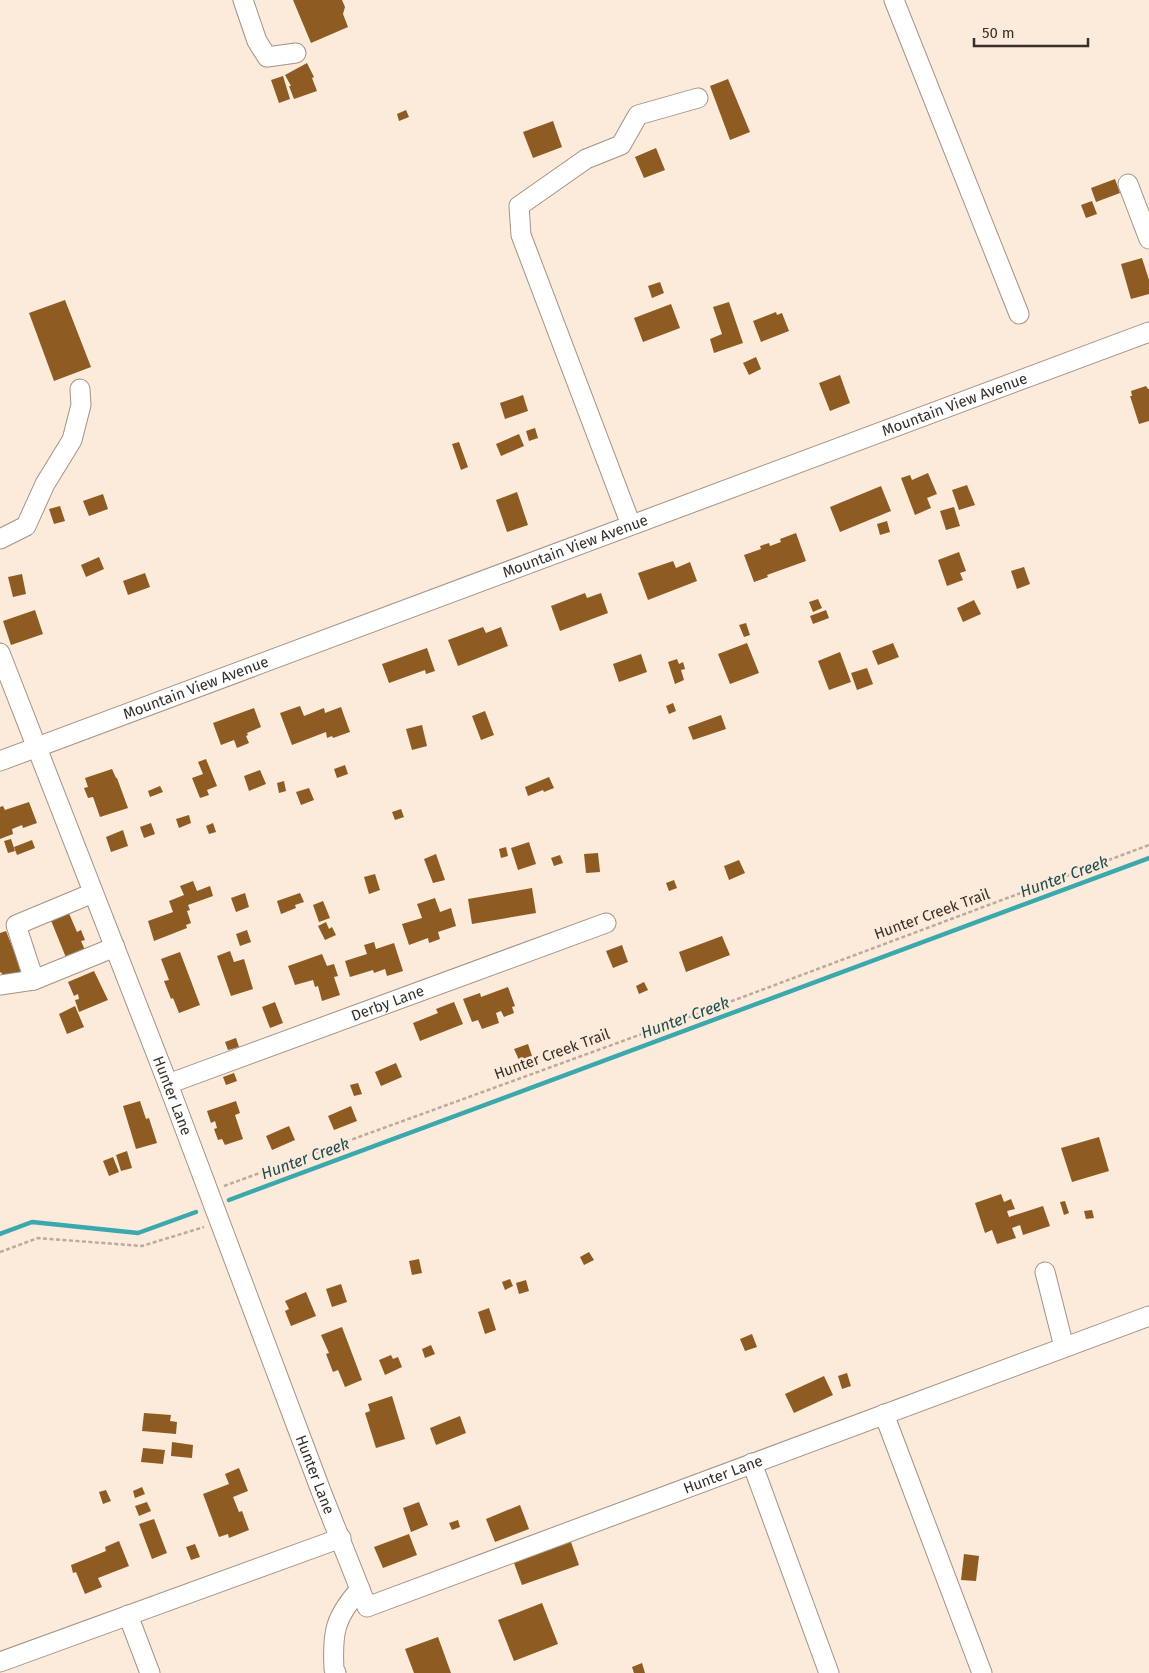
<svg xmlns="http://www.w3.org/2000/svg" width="1149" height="1673" font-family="'Fira Sans',sans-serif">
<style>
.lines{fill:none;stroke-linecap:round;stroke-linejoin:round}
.stream{stroke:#3ba8ae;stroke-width:4.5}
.building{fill:#8e5b22}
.minor-casing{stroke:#a39384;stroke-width:21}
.path{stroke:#b9ab9e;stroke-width:2.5;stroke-dasharray:4 2.5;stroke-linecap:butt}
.minor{stroke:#fff;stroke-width:19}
.labels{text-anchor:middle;stroke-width:5;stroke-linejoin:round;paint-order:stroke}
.street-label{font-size:15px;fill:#363029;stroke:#fceada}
.water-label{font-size:16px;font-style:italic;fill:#1e4d50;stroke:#fceada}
</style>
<rect width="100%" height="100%" fill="#fceada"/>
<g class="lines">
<!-- stream -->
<g class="stream">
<polyline points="229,1200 1149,858"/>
<polyline points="0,1234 32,1222 138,1233 196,1212"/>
</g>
</g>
<!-- building -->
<g class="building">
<polygon points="293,0 342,0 345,7 343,14 348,27 311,43"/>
<polygon points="307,63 314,77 312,78 317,91 294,99 289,86 291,86 285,75"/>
<polygon points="283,76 290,99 279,103 271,80"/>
<polygon points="728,79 750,132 730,140 710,86"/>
<polygon points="406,110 409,117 399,121 397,114"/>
<polygon points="553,121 562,147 533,158 523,132"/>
<polygon points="656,148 665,170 644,178 635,157"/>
<polygon points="1115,179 1120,193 1096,202 1091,188"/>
<polygon points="1092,201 1097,214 1086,218 1081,205"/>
<polygon points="1142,258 1149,280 1149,294 1131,299 1121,264"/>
<polygon points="660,282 664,293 652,298 648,286"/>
<polygon points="65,300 91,367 54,381 29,313"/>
<polygon points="729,302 743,343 714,353 710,339 722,334 713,307"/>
<polygon points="671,304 680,328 643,342 634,318"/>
<polygon points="776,312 777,315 782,313 789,331 761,342 753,321"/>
<polygon points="756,357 761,369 749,375 743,363"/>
<polygon points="840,375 850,403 830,411 819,383"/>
<polygon points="1146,386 1148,389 1149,389 1149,421 1139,424 1130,396 1132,396 1131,391"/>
<polygon points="523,395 528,411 505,419 500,403"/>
<polygon points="535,428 538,438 529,441 526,431"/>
<polygon points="519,434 524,446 501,456 496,444"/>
<polygon points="459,442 468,467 461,470 452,444"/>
<polygon points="928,473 937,494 927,498 931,508 915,515 901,478 910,475 912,480"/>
<polygon points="967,485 975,505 959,510 952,490"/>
<polygon points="881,486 891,511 840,532 830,507"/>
<polygon points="517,492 528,525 507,532 496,500"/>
<polygon points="103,494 108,509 89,516 83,501"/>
<polygon points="60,506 65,521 54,524 49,509"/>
<polygon points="954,507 960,526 946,530 940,511"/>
<polygon points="887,521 890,532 880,535 877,524"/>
<polygon points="796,533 806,561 767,575 768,577 754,582 744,555 761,549 760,546 769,543 770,546 781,542 780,539"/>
<polygon points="959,552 966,571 960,573 963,580 947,586 938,560"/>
<polygon points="99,557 104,569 86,577 81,565"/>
<polygon points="673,561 676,568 690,562 697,581 648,600 638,573"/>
<polygon points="1024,567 1030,584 1017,589 1011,571"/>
<polygon points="145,573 150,587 128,595 123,581"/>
<polygon points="22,574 26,594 13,597 8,577"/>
<polygon points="585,593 587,598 601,593 608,613 560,631 551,606"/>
<polygon points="818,599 822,608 813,612 809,602"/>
<polygon points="974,600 981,614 963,622 957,608"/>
<polygon points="35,610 43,634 11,645 3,621"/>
<polygon points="826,610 829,618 813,624 810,616"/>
<polygon points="746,623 750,635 744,637 739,625"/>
<polygon points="483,627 486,633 501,627 508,646 458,666 448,640"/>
<polygon points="747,643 759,673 730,684 718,654"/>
<polygon points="893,643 899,657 878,665 872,651"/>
<polygon points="427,648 435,671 426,674 425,670 389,683 382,664"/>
<polygon points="840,652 851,682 829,690 818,661"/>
<polygon points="641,654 647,672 619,682 613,664"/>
<polygon points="677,659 679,664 683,662 685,669 681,670 684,680 675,684 668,662"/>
<polygon points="867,668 873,684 857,690 851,673"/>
<polygon points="673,703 676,711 669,714 666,706"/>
<polygon points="300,706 304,716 324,708 325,713 341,707 350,732 333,738 332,736 327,738 326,732 292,745 280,713"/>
<polygon points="254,708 261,727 247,733 248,735 246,736 249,743 237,748 234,740 221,745 213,723"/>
<polygon points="485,711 494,735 481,740 472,716"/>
<polygon points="721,715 726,729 693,740 688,727"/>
<polygon points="422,725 427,746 412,750 406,729"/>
<polygon points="206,759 217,786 207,790 209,795 200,798 192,778 203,774 198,762"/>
<polygon points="345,765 348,774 337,778 334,769"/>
<polygon points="112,769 116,778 117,778 128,808 100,817 93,797 88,798 84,788 88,787 85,778"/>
<polygon points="260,770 266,784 249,791 244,776"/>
<polygon points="549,777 554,788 544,792 543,790 528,796 525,787"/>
<polygon points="284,781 286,791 279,793 277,783"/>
<polygon points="160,786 163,792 150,797 148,791"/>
<polygon points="309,788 314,800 301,805 296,792"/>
<polygon points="29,802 37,823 23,828 22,825 12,829 13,834 0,839 0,807 3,806 5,810"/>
<polygon points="401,809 404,817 395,820 392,812"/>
<polygon points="189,815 191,823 179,828 176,819"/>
<polygon points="151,823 155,834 144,838 140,827"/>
<polygon points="213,823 216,832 209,834 206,826"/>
<polygon points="123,830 128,846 111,852 106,837"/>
<polygon points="11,839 15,851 8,853 4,841"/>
<polygon points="32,840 35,848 17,855 14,847"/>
<polygon points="529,842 536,864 518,870 511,848"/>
<polygon points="506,847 508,856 501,858 499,849"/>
<polygon points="598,853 600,872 586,873 584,854"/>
<polygon points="436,854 445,880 433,883 424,859"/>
<polygon points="560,855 563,863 554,866 551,858"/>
<polygon points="739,860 745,873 729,880 724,866"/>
<polygon points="375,874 380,890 369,894 364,877"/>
<polygon points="674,880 677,888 669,891 666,883"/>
<polygon points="193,881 197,891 210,886 213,896 188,905 190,910 187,911 191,923 186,925 187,928 154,941 148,921 173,912 169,901 184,895 180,886"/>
<polygon points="532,888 536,913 472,924 468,899"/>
<polygon points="245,893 249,907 236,912 231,898"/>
<polygon points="300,893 304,902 295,905 296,908 281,914 277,901"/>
<polygon points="435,898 440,912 451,908 456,926 438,932 440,939 429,943 428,938 409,945 402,924 422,918 417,904"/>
<polygon points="323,901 330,918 319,922 313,905"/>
<polygon points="68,911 77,932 81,930 85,940 81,941 88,957 69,965 50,918"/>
<polygon points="326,922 329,929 332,927 336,935 325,940 318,926"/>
<polygon points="247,930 251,942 240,946 236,934"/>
<polygon points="6,931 22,971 4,978 1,972 0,973 0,933"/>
<polygon points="722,936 730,955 686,972 679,952"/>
<polygon points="374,942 376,949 394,943 403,971 387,976 385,969 374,973 373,970 350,977 345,961 367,954 364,945"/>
<polygon points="622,945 628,962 613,968 606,951"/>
<polygon points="230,951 234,962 244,959 253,989 231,996 217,956"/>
<polygon points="180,952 200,1005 179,1013 173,998 171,999 164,981 169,980 161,959"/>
<polygon points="322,954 327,966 334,964 338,976 334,977 340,995 322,1001 318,986 315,987 313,980 295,985 288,966"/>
<polygon points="94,971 108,1000 79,1012 75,1000 79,999 78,994 74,996 68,982"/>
<polygon points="644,982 648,990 639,994 636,986"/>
<polygon points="508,987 515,1006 512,1007 514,1013 504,1017 501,1011 496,1013 499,1023 482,1029 478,1020 472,1022 463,999 480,993 481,997"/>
<polygon points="275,1002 283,1023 270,1028 262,1007"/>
<polygon points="454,1002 463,1024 420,1041 413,1023 438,1013 436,1009"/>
<polygon points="75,1006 84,1027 67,1034 59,1014"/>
<polygon points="236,1038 239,1047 228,1050 225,1042"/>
<polygon points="528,1044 532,1056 519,1060 514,1049"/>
<polygon points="396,1063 402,1077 381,1086 375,1072"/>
<polygon points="234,1073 237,1081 226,1085 223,1077"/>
<polygon points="358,1083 362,1094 354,1096 350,1085"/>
<polygon points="140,1101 146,1119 149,1118 157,1143 136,1149 123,1106"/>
<polygon points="236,1101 240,1113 235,1115 243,1139 225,1145 222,1139 218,1140 214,1129 217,1128 215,1121 211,1123 207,1111"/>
<polygon points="351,1106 357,1121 334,1130 328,1116"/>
<polygon points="289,1126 295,1140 272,1150 266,1136"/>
<polygon points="1099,1137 1109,1171 1072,1182 1061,1148"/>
<polygon points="127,1151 132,1168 121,1171 116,1155"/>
<polygon points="113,1157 119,1172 109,1176 103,1161"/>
<polygon points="1001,1194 1004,1202 1011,1199 1015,1209 1007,1211 1009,1217 1043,1206 1050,1226 1023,1235 1020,1225 1012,1228 1016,1238 997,1244 992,1230 985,1233 975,1203"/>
<polygon points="1065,1201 1069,1213 1064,1215 1060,1202"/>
<polygon points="1092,1210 1094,1218 1086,1219 1084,1211"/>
<polygon points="589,1252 594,1260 584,1265 580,1257"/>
<polygon points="419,1259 422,1273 412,1275 409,1261"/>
<polygon points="510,1279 513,1286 505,1290 502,1282"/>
<polygon points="526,1280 529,1291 519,1294 516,1283"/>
<polygon points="341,1284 347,1302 332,1307 326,1289"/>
<polygon points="306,1292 316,1316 291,1326 285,1311 289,1309 285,1301"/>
<polygon points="489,1308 496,1330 485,1334 478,1312"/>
<polygon points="342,1327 362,1380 345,1387 338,1370 333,1372 326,1354 329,1353 321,1335"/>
<polygon points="752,1334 757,1347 745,1351 740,1339"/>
<polygon points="431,1345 435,1354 425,1358 422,1349"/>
<polygon points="391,1355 393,1359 398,1357 402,1367 385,1375 379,1360"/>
<polygon points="847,1373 851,1386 842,1389 838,1376"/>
<polygon points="824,1376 833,1395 794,1413 785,1394"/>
<polygon points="392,1396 405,1439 376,1448 365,1413 370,1411 368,1404"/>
<polygon points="144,1413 171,1415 170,1421 177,1422 176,1434 142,1431"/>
<polygon points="460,1416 466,1433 436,1445 430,1428"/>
<polygon points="172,1442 193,1445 192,1458 171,1456"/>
<polygon points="143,1448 165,1450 163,1464 141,1462"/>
<polygon points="239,1468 248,1491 233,1497 239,1512 242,1511 249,1530 229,1538 228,1534 219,1537 203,1494 229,1484 225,1474"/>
<polygon points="142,1487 145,1494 135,1498 133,1491"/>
<polygon points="106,1490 111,1501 103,1504 99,1492"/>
<polygon points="147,1502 151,1511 139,1516 135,1506"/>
<polygon points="419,1502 428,1525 411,1532 403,1508"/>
<polygon points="520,1505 529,1529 495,1542 486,1519"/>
<polygon points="154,1519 167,1553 152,1559 139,1524"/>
<polygon points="458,1520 460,1527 452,1530 449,1523"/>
<polygon points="409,1534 417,1555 383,1568 374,1547"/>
<polygon points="119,1541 129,1566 98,1578 102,1587 85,1594 76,1572 73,1573 71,1565 106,1551 105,1547"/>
<polygon points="571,1542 579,1565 522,1585 514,1563"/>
<polygon points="195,1544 200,1557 191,1560 186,1547"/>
<polygon points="964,1554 979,1556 976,1581 961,1580"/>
<polygon points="542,1603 558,1644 514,1661 498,1620"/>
<polygon points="438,1637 451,1673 414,1673 405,1649"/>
<polygon points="642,1663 645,1673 634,1673 632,1667"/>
</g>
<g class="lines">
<defs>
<g id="minor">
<polyline points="243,0 257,41 267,57 296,53"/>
<polyline points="894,0 1019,314"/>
<polyline points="1128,184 1149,239"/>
<polyline points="631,525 521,235 519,206 586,159 621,145 638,115 698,98"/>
<polyline points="0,539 26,526 45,484 72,440 81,405 80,389"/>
<path id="s1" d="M 0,653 L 168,1084 L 321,1491 L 367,1607 L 1149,1316"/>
<path id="s2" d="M 0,761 L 1149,332"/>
<polyline points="93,893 16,925 34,980 115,947"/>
<polyline points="0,985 34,980"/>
<path id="s3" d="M 168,1084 L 606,923"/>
<polyline points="1045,1272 1064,1347"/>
<polyline points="884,1414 982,1673"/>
<polyline points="752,1463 829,1673"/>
<polyline points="128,1615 150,1673"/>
<polyline points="0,1662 341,1538"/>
<path d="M 336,1673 L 334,1669 C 332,1632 335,1617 360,1589"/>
</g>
</defs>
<!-- minor casing -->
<use href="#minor" class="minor-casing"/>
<!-- path -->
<g class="path">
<polyline points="224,1186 708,1010 1149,845"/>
<polyline points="0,1252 38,1238 142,1246 204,1227"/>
</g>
<!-- minor -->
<use href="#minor" class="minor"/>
</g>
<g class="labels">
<!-- street labels -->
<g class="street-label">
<text dy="5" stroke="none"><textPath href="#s2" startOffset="1019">Mountain View Avenue</textPath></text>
<text dy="5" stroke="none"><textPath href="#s2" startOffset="614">Mountain View Avenue</textPath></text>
<text dy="5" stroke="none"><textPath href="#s2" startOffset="209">Mountain View Avenue</textPath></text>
<text transform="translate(932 914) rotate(-20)" y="5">Hunter Creek Trail</text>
<text dy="5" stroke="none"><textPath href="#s3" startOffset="234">Derby Lane</textPath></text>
<text transform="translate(552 1054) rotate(-20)" y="5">Hunter Creek Trail</text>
<text dy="5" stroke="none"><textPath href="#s1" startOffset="475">Hunter Lane</textPath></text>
<text dy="5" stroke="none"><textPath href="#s1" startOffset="880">Hunter Lane</textPath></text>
<text dy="5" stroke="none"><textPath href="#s1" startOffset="1402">Hunter Lane</textPath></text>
</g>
<!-- water labels -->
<g class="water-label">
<text transform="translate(1064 876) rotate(-20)" y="6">Hunter Creek</text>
<text transform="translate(685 1017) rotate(-20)" y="6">Hunter Creek</text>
<text transform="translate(305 1158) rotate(-20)" y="6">Hunter Creek</text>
</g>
</g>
<!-- scale -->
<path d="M974 38v8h114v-8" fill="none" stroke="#363029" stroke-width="2.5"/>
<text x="982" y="38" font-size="15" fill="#363029" stroke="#fceada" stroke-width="4" paint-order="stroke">50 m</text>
</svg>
